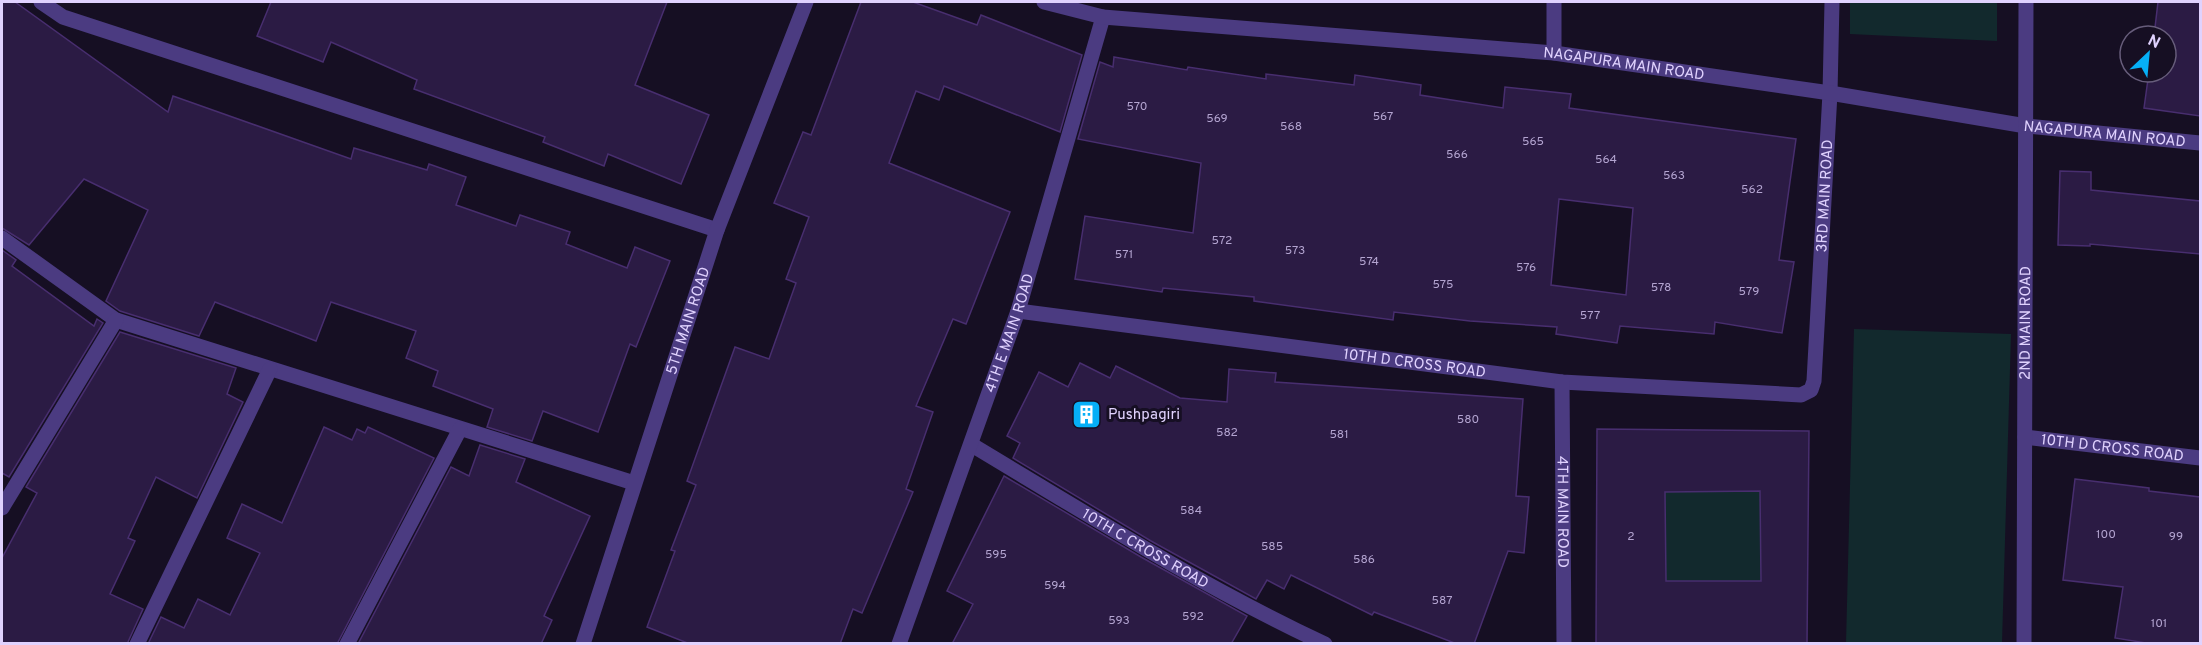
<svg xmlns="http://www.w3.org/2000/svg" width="2202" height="645" font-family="Overpass,sans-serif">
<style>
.green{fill:#12292d}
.building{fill:#2b1b44;stroke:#482e6f;stroke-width:1.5;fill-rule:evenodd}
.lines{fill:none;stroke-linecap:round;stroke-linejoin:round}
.minor{stroke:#4b3b81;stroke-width:15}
.tertiary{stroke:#4b3b81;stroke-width:15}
.labels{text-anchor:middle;stroke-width:6;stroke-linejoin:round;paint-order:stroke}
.number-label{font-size:12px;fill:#b3a4d0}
.street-label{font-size:15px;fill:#e0d2fe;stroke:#160f23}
.poi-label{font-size:15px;fill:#e0d2fe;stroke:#160f23;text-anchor:start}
</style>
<rect width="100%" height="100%" fill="#160f23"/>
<!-- green -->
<g class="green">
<polygon points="1850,2 1997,2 1997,41 1850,34"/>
<polygon points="1854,329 2011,334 2002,643 1846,643"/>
<polygon points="1760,491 1761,581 1666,581 1665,492"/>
</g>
<!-- building -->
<g class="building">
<polygon points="2,2 15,2 168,112 173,96 351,159 354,148 427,170 429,164 466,177 456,205 516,226 520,215 570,232 566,244 627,268 635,247 670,261 636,347 630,344 598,432 543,411 532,441 487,427 493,409 433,386 438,371 406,358 416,331 331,302 316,341 215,302 199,336 120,311 106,301 148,210 84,179 29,245 2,228"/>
<polygon points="271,2 667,2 635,85 709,115 681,184 608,154 604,166 543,142 545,137 414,89 417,80 331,42 323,62 257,36"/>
<polygon points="861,2 913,2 977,25 981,15 1082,55 1060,132 944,86 939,100 916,91 889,163 1010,212 966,324 953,319 916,406 933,412 906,489 913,492 862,613 853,609 840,644 690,644 647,627 675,551 671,550 696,485 687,481 735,347 769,359 796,283 786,279 809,217 774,203 803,132 811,135"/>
<polygon points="2158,2 2200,2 2200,116 2144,108 2149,72 2166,72 2166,36 2154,36"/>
<path d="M 1114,57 L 1187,70 L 1188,67 L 1266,79 L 1266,74 L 1354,85 L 1355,75 L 1421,85 L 1420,95 L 1503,108 L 1505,87 L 1571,94 L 1569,108 L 1796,139 L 1779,260 L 1794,262 L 1782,333 L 1715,322 L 1714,334 L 1620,326 L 1617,343 L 1556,334 L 1557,327 L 1470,321 L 1394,312 L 1393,320 L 1254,301 L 1254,297 L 1163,288 L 1162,292 L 1075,279 L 1085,216 L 1193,233 L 1201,163 L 1078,139 L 1100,62 L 1113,67 ZM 1559,199 L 1633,208 L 1626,295 L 1551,285 Z"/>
<polygon points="2060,171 2091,172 2091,190 2200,201 2200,254 2090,244 2090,246 2058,245"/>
<polygon points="2,250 16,260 12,266 94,326 97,319 103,323 9,477 2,473"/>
<polygon points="120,332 236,368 227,394 243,402 197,498 156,477 128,538 135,541 110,594 143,609 127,644 2,644 2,558 37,493 26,487"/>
<polygon points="1080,363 1110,378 1116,366 1180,398 1227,402 1229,369 1276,373 1275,382 1523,399 1516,496 1529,497 1524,553 1508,551 1474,644 1457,644 1374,612 1372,615 1291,575 1284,589 1267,580 1256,599 1151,541 1013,458 1020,443 1007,436 1039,372 1068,387"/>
<polygon points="324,427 352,440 357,429 365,433 368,427 434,458 337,644 148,644 161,617 184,628 198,599 230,615 260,553 227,538 242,504 282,523"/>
<path d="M 1597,429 L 1809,431 L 1807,644 L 1596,644 ZM 1760,491 L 1761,581 L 1666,581 L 1665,492 Z"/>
<polygon points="480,445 525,459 516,482 590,516 544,616 552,620 541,644 358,644 451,467 469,476"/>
<polygon points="1004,476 1141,557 1247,616 1231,644 952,644 973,604 947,591"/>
<polygon points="2075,479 2149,488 2149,491 2200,497 2200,644 2152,644 2115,638 2123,587 2063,580"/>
</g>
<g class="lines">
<!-- minor -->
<g class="minor">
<polyline points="41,2 63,17 717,230"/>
<polyline points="1554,53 1554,2"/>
<polyline points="2,238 116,320 634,483"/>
<path id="s1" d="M 1018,311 L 1562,382 L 1801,395 L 1811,390 L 1814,381 L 1830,93 L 1832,2"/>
<path id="s2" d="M 1562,382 L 1564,644"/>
<path id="s3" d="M 2025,437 L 2200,458"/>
<path id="s4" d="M 972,445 C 1087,514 1203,587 1325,644"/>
<polyline points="2,508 116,320"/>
<polyline points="137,644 270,369"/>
<polyline points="347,644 460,429"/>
<path id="s5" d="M 899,644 L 1018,311 L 1103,17"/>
</g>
<!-- tertiary -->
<g class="tertiary">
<path id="s6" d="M 1044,2 L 1103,17 L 1554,53 L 1830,93 L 2026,126 L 2200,143"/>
<path id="s7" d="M 583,644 L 717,230 L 806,2"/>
<path id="s8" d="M 2024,644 L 2026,2"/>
</g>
</g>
<!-- icons -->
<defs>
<symbol id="building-square" viewBox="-11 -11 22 22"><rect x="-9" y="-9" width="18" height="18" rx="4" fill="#06aff6" stroke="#160f23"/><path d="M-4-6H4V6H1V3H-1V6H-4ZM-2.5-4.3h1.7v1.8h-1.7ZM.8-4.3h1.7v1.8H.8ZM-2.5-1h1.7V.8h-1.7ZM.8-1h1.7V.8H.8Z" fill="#fff"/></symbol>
</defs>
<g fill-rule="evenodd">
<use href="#building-square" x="1070" y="398" width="33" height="33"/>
</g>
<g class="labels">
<!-- number labels -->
<g class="number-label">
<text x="1137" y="110">570</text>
<text x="1383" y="120">567</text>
<text x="1217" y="122">569</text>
<text x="1291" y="130">568</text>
<text x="1533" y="145">565</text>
<text x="1457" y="158">566</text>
<text x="1606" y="163">564</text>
<text x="1674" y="179">563</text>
<text x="1752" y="193">562</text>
<text x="1222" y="244">572</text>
<text x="1295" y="254">573</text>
<text x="1124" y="258">571</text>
<text x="1369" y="265">574</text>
<text x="1526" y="271">576</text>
<text x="1443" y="288">575</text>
<text x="1661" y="291">578</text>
<text x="1749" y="295">579</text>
<text x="1590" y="319">577</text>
<text x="1468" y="423">580</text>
<text x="1227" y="436">582</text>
<text x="1339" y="438">581</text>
<text x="1191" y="514">584</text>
<text x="2106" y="538">100</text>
<text x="1631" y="540">2</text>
<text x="2176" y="540">99</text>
<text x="1272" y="550">585</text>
<text x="996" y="558">595</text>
<text x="1364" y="563">586</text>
<text x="1055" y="589">594</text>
<text x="1442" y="604">587</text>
<text x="1193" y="620">592</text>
<text x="1119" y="624">593</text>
<text x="2159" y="627">101</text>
</g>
<!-- street labels -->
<g class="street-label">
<text dy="5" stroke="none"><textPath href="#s6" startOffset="584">NAGAPURA MAIN ROAD</textPath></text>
<text dy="5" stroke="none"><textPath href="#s6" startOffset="1070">NAGAPURA MAIN ROAD</textPath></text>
<text dy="5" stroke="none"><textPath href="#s1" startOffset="994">3RD MAIN ROAD</textPath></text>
<text dy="5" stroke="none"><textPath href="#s7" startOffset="340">5TH MAIN ROAD</textPath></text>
<text dy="5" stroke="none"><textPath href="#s8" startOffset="321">2ND MAIN ROAD</textPath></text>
<text dy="5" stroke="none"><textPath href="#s5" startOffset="330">4TH E MAIN ROAD</textPath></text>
<text dy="5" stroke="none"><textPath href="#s1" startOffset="400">10TH D CROSS ROAD</textPath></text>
<text dy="5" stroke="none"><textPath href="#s3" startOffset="88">10TH D CROSS ROAD</textPath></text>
<text dy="5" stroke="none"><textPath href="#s2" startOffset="130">4TH MAIN ROAD</textPath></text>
<text dy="5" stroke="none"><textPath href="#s4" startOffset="202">10TH C CROSS ROAD</textPath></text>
</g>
<!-- poi labels -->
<g class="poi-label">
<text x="1108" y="419">Pushpagiri</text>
</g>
</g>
<!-- border -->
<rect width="2202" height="645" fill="none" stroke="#e0d2fe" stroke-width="6"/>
<!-- north arrow -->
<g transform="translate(2148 54) rotate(26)"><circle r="28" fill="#160f23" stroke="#675d7b" stroke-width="1.5"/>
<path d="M0-4.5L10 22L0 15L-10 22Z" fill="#06aff6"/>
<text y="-9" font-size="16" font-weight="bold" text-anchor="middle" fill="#e0d2fe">N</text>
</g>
</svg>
